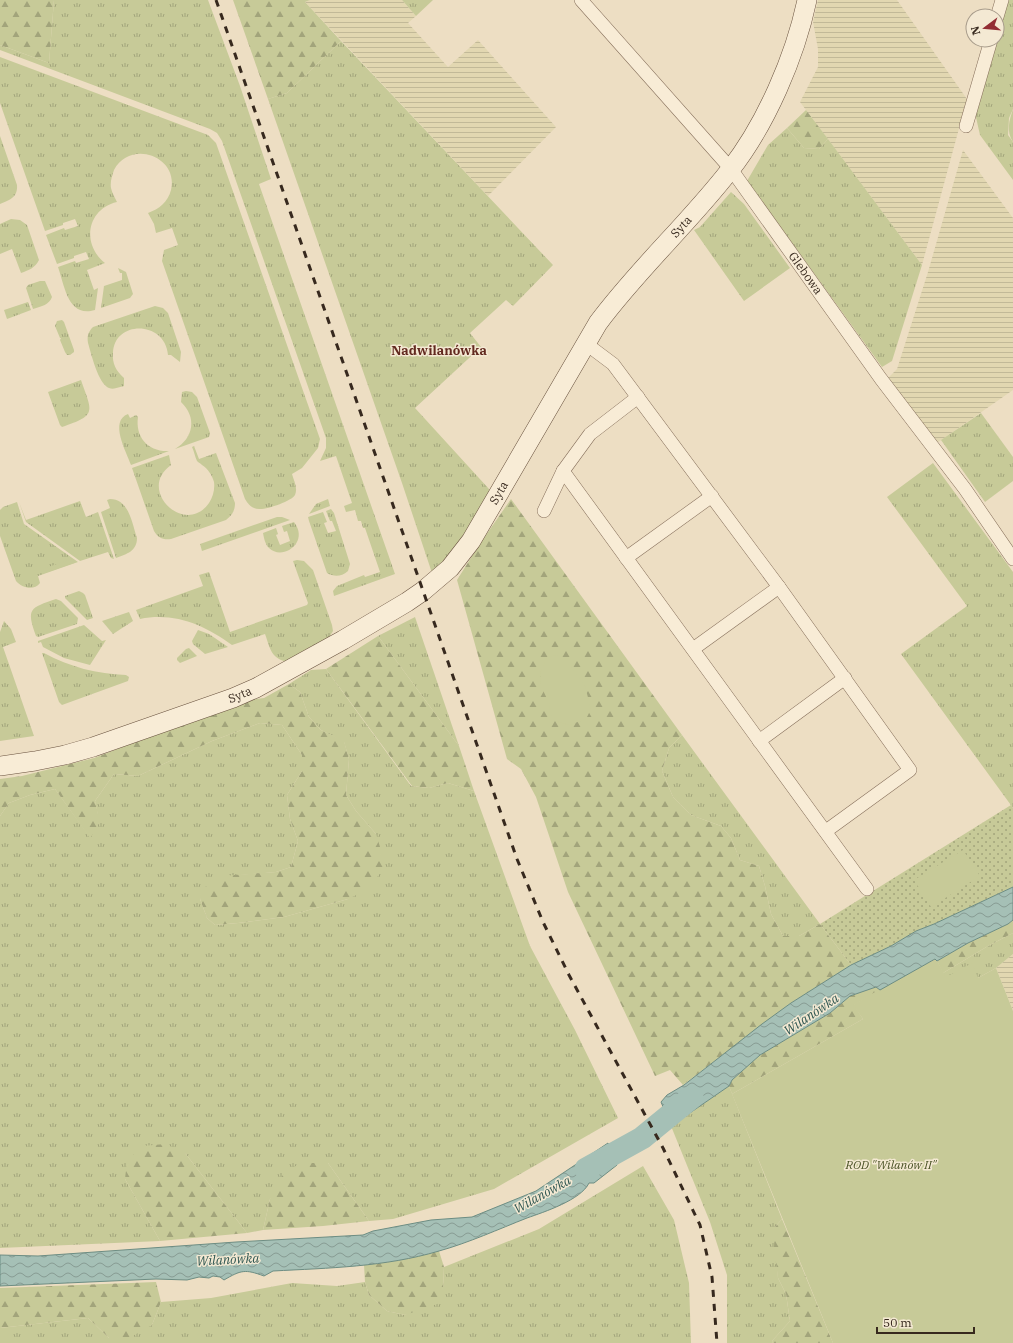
<svg xmlns="http://www.w3.org/2000/svg" width="1013" height="1343" font-family="'IBM Plex Serif',serif">
<style>
.farmland{fill:url(#farmland-rules)}
.grass{fill:url(#grass-tufts)}
.forest{fill:url(#forest-firs)}
.park{fill:url(#park-dots)}
.garden{fill:#c7ca98}
.water{fill:url(#water-waves);stroke:#6d8d83}
.lines{fill:none;stroke-linecap:round;stroke-linejoin:round}
.river{stroke:#a5c0b6;stroke-width:23}
.street-casing{stroke:#866f5b;stroke-width:14}
.secondary-casing{stroke:#68513e;stroke-width:20}
.street{stroke:#f8ecd6;stroke-width:13}
.secondary{stroke:#f8ecd6;stroke-width:19}
.rail{stroke:#37291e;stroke-width:3;stroke-dasharray:7 7;stroke-linecap:butt}
.labels{text-anchor:middle;stroke-width:3;stroke-linejoin:round;paint-order:stroke}
.street-label{font-size:12px;fill:#37291e;stroke:#f4e9d3}
.park-label{font-size:12px;font-style:italic;fill:#4a5225;stroke:#f4e9d3}
.neighbourhood-label{font-size:13px;font-weight:bold;fill:#62291f;stroke:#f4e9d3}
.water-label{font-size:13px;font-style:italic;fill:#2e5651;stroke:#f4e9d3}
</style>
<defs>
<pattern id="farmland-rules" width="6" height="5" patternUnits="userSpaceOnUse"><rect width="6" height="5" fill="#e2d7b1"/><path d="M0 2.5h6" fill="none" stroke="#c2b998"/></pattern>
<pattern id="grass-tufts" width="24" height="20" patternUnits="userSpaceOnUse"><rect width="24" height="20" fill="#c7ca98"/><path d="M3 7l-1-3M5 7V3M7 7l1-3M15 17l-1-3M17 17v-4M19 17l1-3" fill="none" stroke="#a2a47b"/></pattern>
<pattern id="forest-firs" width="22" height="20" patternUnits="userSpaceOnUse"><rect width="22" height="20" fill="#c7ca98"/><path d="M5 1l3.5 6h-7zM16 11l3.5 6h-7z" fill="#a2a47b"/></pattern>
<pattern id="park-dots" width="8" height="8" patternUnits="userSpaceOnUse"><rect width="8" height="8" fill="#c7ca98"/><path d="M2 2h.1M6 6h.1" fill="none" stroke="#a2a47b" stroke-width="1.8" stroke-linecap="round"/></pattern>
<pattern id="water-waves" width="16" height="10" patternUnits="userSpaceOnUse"><rect width="16" height="10" fill="#a5c0b6"/><path d="M0 5q4-4 8 0t8 0" fill="none" stroke="#879c93"/></pattern>
</defs>
<rect width="100%" height="100%" fill="#eddec3"/>
<!-- farmland -->
<g class="farmland">
<polygon points="310,0 402,0 416,16 408,23 448,67 478,40 556,127 488,196 305,2"/>
<polygon points="818,0 897,0 967,99 922,265 800,102 818,67 818,49 813,22"/>
<polygon points="963,150 1013,218 1013,390 937,443 888,378 897,369 928,272"/>
<polygon points="1013,954 1013,1011 996,968"/>
</g>
<!-- grass -->
<g class="grass">
<polygon points="54,0 208,0 240,86 271,179 259,184 395,574 334,596 333,591 337,586 364,575 365,577 380,572 365,528 363,528 361,521 358,521 355,510 346,512 344,506 352,503 336,456 320,461 326,448 326,438 222,141 217,133 210,129 0,50 0,45 49,63"/>
<polygon points="402,0 433,0 416,16"/>
<polygon points="1005,0 1013,0 1013,109 1009,118 1008,135 1013,142 1013,180 980,135 975,113 997,40 997,31"/>
<polygon points="341,41 553,265 513,306 506,300 470,333 481,347 415,408 489,489 491,494 452,552 432,573 402,483 268,99 287,93"/>
<path d="M 0,57 L 208,135 L 216,143 L 320,439 L 318,448 L 302,468 L 292,474 C 294,481 298,488 295,495 C 292,501 266,510 259,509 C 252,509 248,504 245,499 L 162,261 L 164,250 L 178,245 L 172,228 L 156,233 L 154,224 L 148,213 C 159,209 168,202 171,190 C 179,156 130,139 114,170 C 112,176 110,182 111,188 C 112,193 115,198 117,202 C 87,209 81,244 105,263 L 87,270 L 94,290 L 98,288 L 95,310 C 68,318 65,287 58,267 L 75,261 L 76,263 L 89,259 L 86,252 L 74,256 L 74,258 L 57,264 L 46,235 L 64,228 L 65,230 L 78,226 L 75,219 L 63,223 L 63,225 L 45,231 L 0,103 Z"/>
<polygon points="787,128 804,148 819,149 828,139 922,265 892,361 882,367 747,181 768,145"/>
<path d="M 0,136 L 17,185 C 18,197 10,200 0,204 Z"/>
<polygon points="731,192 744,204 790,268 744,301 694,230 700,227"/>
<path d="M 11,219 L 20,220 L 27,225 L 39,260 C 35,268 29,270 21,273 L 12,249 L 0,254 L 0,224 Z"/>
<polygon points="118,268 126,272 133,294 130,298 101,308 104,286 122,280 122,273 120,273"/>
<path d="M 40,281 L 45,281 L 52,297 C 49,305 42,306 33,309 L 26,288 L 28,285 Z"/>
<polygon points="28,302 31,310 7,319 4,310"/>
<path d="M 155,306 L 163,308 L 168,313 L 181,352 L 180,362 L 171,355 L 168,355 C 165,320 114,320 113,353 C 112,363 116,371 124,378 L 124,386 C 119,387 114,390 109,388 C 98,384 91,353 88,343 C 87,336 88,332 93,327 Z"/>
<polygon points="62,320 64,322 74,350 74,352 70,355 67,355 65,352 60,340 61,338 60,338 55,326 57,321"/>
<path d="M 81,380 C 92,412 98,415 62,427 L 60,425 L 48,392 Z"/>
<path d="M 186,391 L 192,392 L 197,397 L 210,433 L 209,437 L 175,449 C 194,438 197,417 181,402 L 182,392 Z"/>
<polygon points="981,413 1013,457 1013,481 985,502 941,440"/>
<path d="M 128,414 L 130,418 L 136,415 L 138,417 C 135,437 148,452 169,451 L 131,465 C 126,451 109,421 128,414 Z"/>
<path d="M 194,446 L 199,459 L 216,453 L 235,503 C 235,511 232,515 226,520 L 171,539 C 163,540 158,538 154,531 L 132,468 L 169,455 L 171,465 C 136,490 185,537 209,503 C 213,497 215,489 214,482 C 212,475 208,469 202,465 C 200,463 199,463 197,461 C 195,457 194,451 192,447 Z"/>
<polygon points="933,463 1013,572 1013,808 901,654 967,606 887,497"/>
<path d="M 110,499 C 129,499 132,523 137,538 C 137,551 127,554 116,558 L 101,512 L 110,508 L 107,500 Z"/>
<polygon points="328,499 330,506 309,514 316,504"/>
<polygon points="80,501 86,517 98,512 114,559 111,558 108,552 80,561 26,522 19,502 26,520"/>
<path d="M 17,502 L 24,524 L 78,562 L 38,576 L 40,583 C 34,591 22,588 16,581 L 0,536 L 0,510 L 3,507 Z"/>
<path d="M 331,509 L 334,513 L 350,564 L 348,571 C 341,577 334,577 327,573 L 309,521 L 308,517 L 323,512 L 327,522 L 324,523 L 328,533 L 336,531 L 332,521 L 330,521 L 326,511 Z"/>
<polygon points="277,517 282,517 290,520 202,551 200,544"/>
<path d="M 294,522 C 310,543 282,561 269,548 C 265,544 264,538 263,533 L 276,528 L 278,534 L 276,535 L 280,545 L 290,541 L 287,531 L 284,532 L 282,526 Z"/>
<path d="M 297,560 L 304,561 L 313,570 L 332,625 L 333,631 L 328,639 L 288,662 C 271,659 270,648 265,634 L 232,645 C 204,625 175,612 140,619 L 136,610 L 203,586 L 199,575 L 209,572 L 230,632 L 307,605 L 308,603 L 293,561 Z"/>
<polygon points="79,591 83,593 85,595 93,618 87,620 65,598 65,596"/>
<path d="M 56,599 L 61,601 L 78,618 L 77,624 L 38,637 L 36,636 C 26,608 30,608 56,599 Z"/>
<polygon points="129,612 133,621 113,634 102,621"/>
<polygon points="415,617 459,746 378,636"/>
<polygon points="4,621 11,629 16,642 3,647 34,736 0,741 0,632"/>
<polygon points="84,625 102,641 106,640 90,665 64,658 43,647 41,642 38,643 38,641"/>
<polygon points="198,630 209,634 228,647 205,654 193,644 192,641"/>
<polygon points="189,648 197,656 180,663 177,660 177,658 186,649"/>
<path d="M 42,653 L 44,653 C 70,667 97,674 126,675 L 129,677 L 128,681 L 62,705 L 59,702 Z"/>
<polygon points="326,669 411,786 429,788 448,783 474,791 530,946 575,1030 618,1118 494,1189 393,1219 369,1221 328,1163 270,1199 263,1230 247,1233 185,1153 125,1179 160,1241 0,1248 0,816 9,803 30,795 55,789 90,837 98,816 95,801 114,774 138,776 212,741 260,723 282,725 302,755 302,771 287,795 290,819 298,841 291,867 276,872 241,875 200,899 207,918 215,925 238,923 284,917 348,899 376,834 356,811 346,795 349,759 344,742 321,730 309,717 300,692 289,684 311,670"/>
<polygon points="682,735 820,924 799,936 783,936 771,914 765,886 759,866 740,860 731,838 721,826 691,815 673,797 662,771 669,748"/>
<polygon points="1013,933 1013,954 996,968 978,978 945,977 943,973 988,946"/>
<polygon points="729,1086 782,1219 775,1227 778,1278 786,1294 790,1321 772,1341 773,1343 727,1343 727,1275 710,1222 671,1126"/>
<polygon points="643,1166 674,1220 689,1283 691,1343 0,1343 0,1328 88,1318 109,1338 152,1325 161,1302 211,1298 292,1283 337,1286 365,1282 369,1295 387,1311 405,1315 443,1288 444,1267 539,1229"/>
</g>
<!-- forest -->
<g class="forest">
<polygon points="0,0 54,0 49,63 0,45"/>
<polygon points="233,0 310,0 305,2 341,41 287,93 268,99"/>
<path d="M 1013,109 L 1013,142 C 1006,131 1009,121 1013,109 Z"/>
<polygon points="806,110 828,139 819,149 804,148 787,128"/>
<polygon points="511,499 682,735 669,748 662,771 673,797 691,815 721,826 731,838 740,860 759,866 765,886 771,914 783,936 799,936 820,924 851,965 791,1003 683,1085 670,1070 655,1076 568,892 536,797 521,769 507,759 457,580 479,545"/>
<polygon points="378,636 459,746 474,791 448,783 429,788 412,786 326,669"/>
<path d="M 289,684 L 300,692 L 309,717 L 321,730 L 344,741 L 349,759 L 346,795 L 356,811 L 376,834 L 385,863 L 371,888 L 348,899 L 284,917 L 238,923 L 215,925 L 207,918 L 200,899 L 207,884 L 220,876 L 276,872 L 291,867 L 298,841 L 290,819 L 287,795 L 302,771 L 302,755 L 282,725 L 260,723 L 212,741 L 138,776 L 114,774 L 95,801 C 99,818 102,823 90,838 L 55,789 L 30,795 L 9,803 L 0,816 L 0,779 L 22,776 L 94,758 L 241,701 L 264,698 Z"/>
<polygon points="1013,920 1013,933 988,946 943,973 937,961 968,943 1008,924"/>
<polygon points="876,987 880,990 854,1005 863,1019 732,1094 729,1086 732,1080 760,1055 830,1013 850,996"/>
<polygon points="165,1144 185,1153 247,1233 160,1241 125,1179 127,1161 142,1146"/>
<polygon points="307,1163 328,1163 369,1221 323,1226 263,1230 270,1199 286,1169"/>
<polygon points="782,1219 833,1343 773,1343 772,1341 790,1321 786,1294 778,1278 774,1248 775,1227"/>
<polygon points="439,1251 444,1267 443,1288 440,1303 405,1315 387,1311 369,1295 365,1282 364,1265 395,1261"/>
<polygon points="156,1282 161,1302 152,1325 129,1338 109,1338 88,1318 0,1328 0,1288"/>
</g>
<!-- park -->
<polygon class="park" points="1011,805 1013,808 1013,887 934,924 916,931 891,946 851,965 820,924"/>
<!-- garden -->
<g class="garden">
<polygon points="72,559 74,563 42,574 41,572 45,568"/>
<polygon points="558,655 571,667 585,686 591,709 586,719 569,725 555,721 550,713 549,703 540,684 541,671 547,657"/>
<polygon points="963,850 980,876 931,907 914,880"/>
<polygon points="936,959 946,977 972,963 978,978 996,968 1013,1011 1013,1343 833,1343 732,1094 863,1019 853,1005 904,975"/>
</g>
<!-- water -->
<g class="water">
<polygon points="1013,887 1013,920 1008,924 968,943 937,961 935,959 880,990 876,987 850,996 830,1013 760,1055 732,1080 729,1086 671,1126 661,1102 667,1095 684,1085 762,1024 791,1003 851,965 891,946 916,931 934,924"/>
<path d="M 608,1143 L 617,1165 L 594,1183 L 589,1183 C 581,1200 544,1212 527,1218 C 499,1229 468,1243 439,1251 C 385,1267 329,1268 273,1271 L 264,1276 C 245,1269 241,1270 224,1280 L 220,1277 L 213,1276 L 209,1278 L 199,1277 L 187,1280 L 156,1279 L 0,1286 L 0,1255 L 38,1256 L 236,1242 L 363,1235 L 373,1231 L 431,1220 L 472,1217 L 536,1191 Z"/>
</g>
<g class="lines">
<!-- river -->
<polyline class="river" points="586,1169 642,1138 692,1097"/>
<defs>
<g id="street">
<path id="s1" d="M 581,0 L 731,169 L 881,379 L 965,489 L 1013,559"/>
<polyline points="997,17 1002,0"/>
<polyline points="966,126 991,40"/>
<polyline points="585,343 613,364 779,587 910,770 826,831"/>
<polyline points="563,471 867,889"/>
<polyline points="544,511 563,471 590,434 638,397"/>
<polyline points="626,558 712,496"/>
<polyline points="693,649 779,587"/>
<polyline points="759,741 845,678"/>
</g>
<g id="secondary">
<path id="s2" d="M 0,766 L 35,761 L 65,755 L 93,747 L 233,698 L 256,688 L 343,640 L 407,602 L 423,591 L 450,568 L 471,541 L 598,323 C 638,269 689,223 730,170 C 766,124 795,57 807,0"/>
</g>
</defs>
<!-- street casing -->
<use href="#street" class="street-casing"/>
<!-- secondary casing -->
<use href="#secondary" class="secondary-casing"/>
<!-- street -->
<use href="#street" class="street"/>
<!-- secondary -->
<use href="#secondary" class="secondary"/>
<!-- rail -->
<polyline class="rail" points="216,0 517,859 543,922 569,975 663,1148 700,1225 712,1277 717,1343"/>
</g>
<g class="labels">
<!-- street labels -->
<g class="street-label">
<text dy="4" stroke="none"><textPath href="#s2" startOffset="911">Syta</textPath></text>
<text dy="4" stroke="none"><textPath href="#s1" startOffset="354">Glebowa</textPath></text>
<text dy="4" stroke="none"><textPath href="#s2" startOffset="587">Syta</textPath></text>
<text dy="4" stroke="none"><textPath href="#s2" startOffset="251">Syta</textPath></text>
</g>
<!-- park labels -->
<g class="park-label">
<text x="891" y="1169">ROD "Wilanów II"</text>
</g>
<!-- neighbourhood labels -->
<g class="neighbourhood-label">
<text x="439" y="355">Nadwilanówka</text>
</g>
<!-- water labels -->
<g class="water-label">
<text transform="translate(811 1014) rotate(-34)" y="5">Wilanówka</text>
<text transform="translate(542 1194) rotate(-29)" y="5">Wilanówka</text>
<text transform="translate(228 1259) rotate(-3)" y="5">Wilanówka</text>
</g>
</g>
<!-- north arrow -->
<g transform="translate(985 28) rotate(254)"><circle r="19" fill="#f4e9d3" stroke="#a89c8b"/>
<path d="M0-3L7 15L0 10L-7 15Z" fill="#932d33"/>
<text y="-6" font-size="11" font-weight="bold" text-anchor="middle" fill="#37291e">N</text>
</g>
<!-- scale -->
<path d="M877 1327v6h97v-6" fill="none" stroke="#37291e" stroke-width="2"/>
<text x="883" y="1327" font-size="12" fill="#37291e" stroke="#f4e9d3" stroke-width="3" paint-order="stroke">50 m</text>
</svg>
